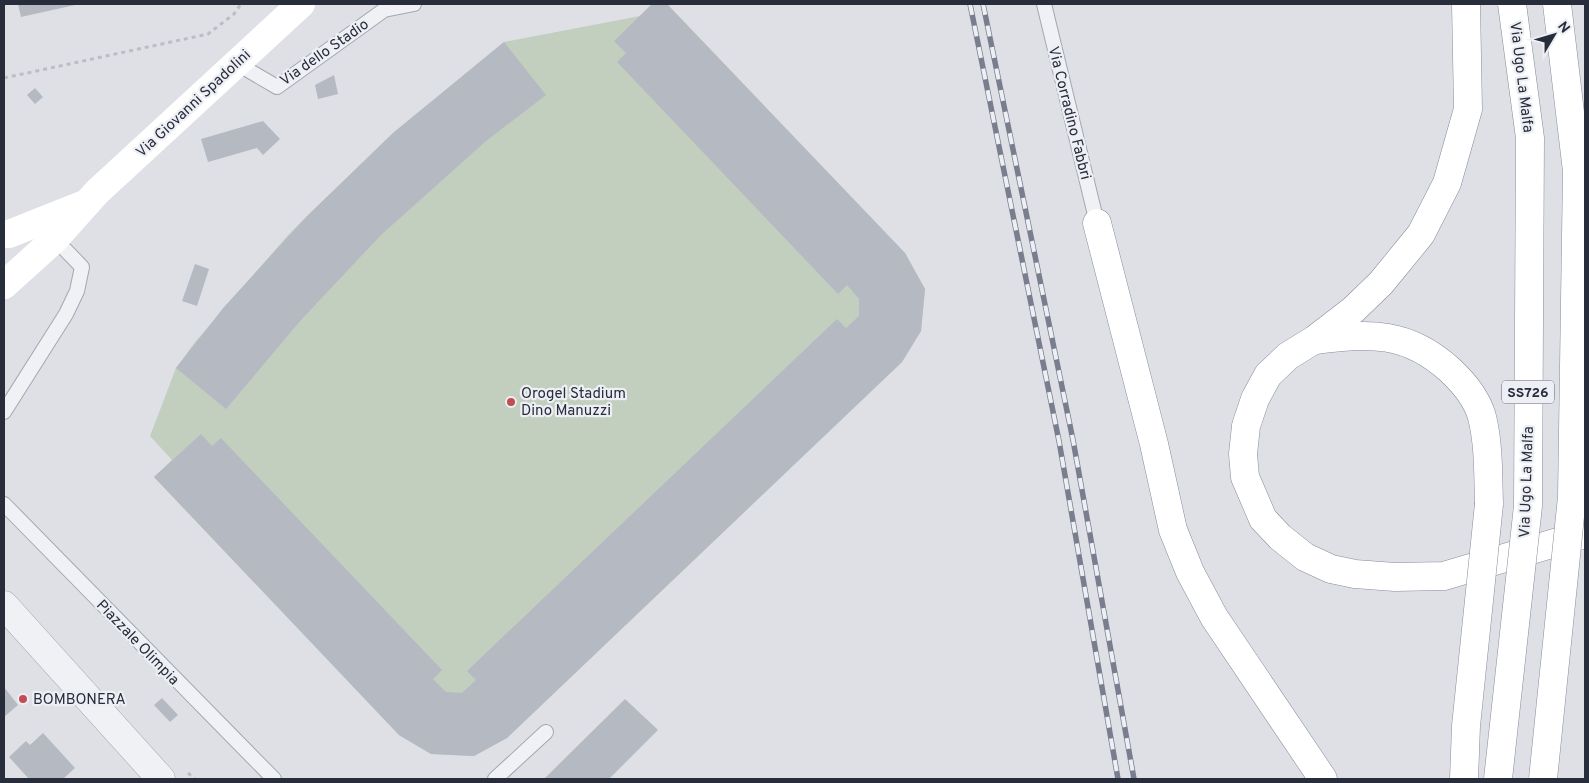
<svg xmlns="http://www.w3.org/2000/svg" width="1589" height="783" font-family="Overpass,sans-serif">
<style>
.green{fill:#c2cfbf}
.building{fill:#b5b9c2}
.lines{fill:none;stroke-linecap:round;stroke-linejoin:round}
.service-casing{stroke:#a4a7af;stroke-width:16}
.minor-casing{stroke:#a4a7af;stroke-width:29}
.trunk-casing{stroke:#868c9b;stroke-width:29}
.path{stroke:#bcbec5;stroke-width:3;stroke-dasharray:4 4;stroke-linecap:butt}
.service{stroke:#f0f1f5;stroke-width:14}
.minor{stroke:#f0f1f5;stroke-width:28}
.secondary{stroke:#fff;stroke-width:28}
.trunk{stroke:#fff;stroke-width:28}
.rail-casing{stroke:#797e8e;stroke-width:5.5}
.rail{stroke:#edeff4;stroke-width:4;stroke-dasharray:11;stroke-linecap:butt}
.trunk-bridge-casing{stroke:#868c9b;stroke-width:29;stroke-linecap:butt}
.trunk-bridge{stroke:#fff;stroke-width:28}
.poi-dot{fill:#c14d52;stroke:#edeff4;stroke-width:2}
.labels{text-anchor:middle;stroke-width:4.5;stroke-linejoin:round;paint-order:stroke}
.shield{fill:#edeff4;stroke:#636772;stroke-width:1}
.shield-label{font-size:14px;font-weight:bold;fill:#282d3b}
.street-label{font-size:15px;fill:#282d3b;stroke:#edeff4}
.poi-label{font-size:15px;fill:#282d3b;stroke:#edeff4;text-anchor:start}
</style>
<rect width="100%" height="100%" fill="#dee0e6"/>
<!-- green -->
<polygon class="green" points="652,4 667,4 905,253 925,289 921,331 902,362 507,738 474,756 431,754 399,735 154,477 172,460 150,436 176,368 195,342 289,234 393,133 504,42 640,16"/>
<!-- building -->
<g class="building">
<polygon points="18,4 75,4 75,5 21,17"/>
<polygon points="652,4 667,4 905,253 925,289 921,331 902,362 507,738 474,756 431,754 399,735 154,477 201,434 212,446 221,438 442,670 433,679 446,692 462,693 476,680 467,671 837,319 846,328 859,316 859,299 847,285 838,294 617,62 626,53 614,41"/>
<polygon points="504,42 546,95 486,141 381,235 301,320 226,409 176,368 224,307 306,217 393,133"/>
<polygon points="334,75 338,94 318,99 315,85"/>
<polygon points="35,88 43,97 35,104 27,95"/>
<polygon points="263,121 280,139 263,155 257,148 208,162 201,139"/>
<polygon points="195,264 209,269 197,306 182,301"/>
<polygon points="4,687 18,705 4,717"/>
<polygon points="162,698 178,715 170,722 154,705"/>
<polygon points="625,699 658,730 611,777 608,779 544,779"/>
<polygon points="43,733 75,768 63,779 29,779 9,757 26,741 30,745"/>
</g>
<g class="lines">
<defs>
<g id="service">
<polyline points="1044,4 1097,223"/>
<polyline points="236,63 277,87 384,10 414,4"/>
<polyline points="4,412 66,314 77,291 82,267 55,239"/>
<polyline points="4,504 274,779"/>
<polyline points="495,779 546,732"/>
</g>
<polyline id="minor" points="4,605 161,779"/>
<g id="trunk">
<polyline points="1466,4 1468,109 1447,183 1421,234 1381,283 1353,310 1314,340 1288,356 1268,375 1255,399 1246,426 1243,454 1245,477 1263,519 1280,537 1305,557 1331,569 1355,574 1395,577 1444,576 1585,534"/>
<polyline points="1097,223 1154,444 1173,530 1190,572 1214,617 1323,779"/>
<path d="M 1315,340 C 1370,333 1407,331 1450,370 C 1464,383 1477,399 1482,417 C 1489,445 1488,475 1489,504"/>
</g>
</defs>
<!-- service casing -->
<use href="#service" class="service-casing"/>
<!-- minor casing -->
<use href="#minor" class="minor-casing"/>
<!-- trunk casing -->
<use href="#trunk" class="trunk-casing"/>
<!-- path -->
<g class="path">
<polyline points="4,78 208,34 234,14 241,4"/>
<polyline points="188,773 195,779"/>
</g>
<!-- service -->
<use href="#service" class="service"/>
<!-- minor -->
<use href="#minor" class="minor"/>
<!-- secondary -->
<g class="secondary">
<polyline points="4,234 9,234 82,205"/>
<polyline points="4,285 55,239 97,192 301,4"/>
</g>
<!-- trunk -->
<use href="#trunk" class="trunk"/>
<defs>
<g id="rail">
<polyline points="970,4 1059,441 1118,779"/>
<polyline points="983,4 1073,440 1134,779"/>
</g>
</defs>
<!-- rail casing -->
<use href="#rail" class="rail-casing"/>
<!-- rail -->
<use href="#rail" class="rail"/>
<defs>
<g id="trunk-bridge">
<polyline points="1464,779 1466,726 1489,504"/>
<polyline points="1498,779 1528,506 1530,138 1512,4"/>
<polyline points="1543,779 1572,497 1577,171 1557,4"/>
</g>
</defs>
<!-- trunk-bridge casing -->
<use href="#trunk-bridge" class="trunk-bridge-casing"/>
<!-- trunk-bridge -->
<use href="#trunk-bridge" class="trunk-bridge"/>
</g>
<!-- markers -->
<g class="poi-dot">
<circle cx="511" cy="402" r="5"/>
<circle cx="23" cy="699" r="5"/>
</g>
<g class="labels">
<!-- shield labels -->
<rect class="shield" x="1502" y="380.5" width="52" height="23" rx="4"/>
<g class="shield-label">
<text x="1528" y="397">SS726</text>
</g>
<!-- street labels -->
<g class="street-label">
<text transform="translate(324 52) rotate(-35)" y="5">Via dello Stadio</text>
<text transform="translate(1522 77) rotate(83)" y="5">Via Ugo La Malfa</text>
<text transform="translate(193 103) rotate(-43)" y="5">Via Giovanni Spadolini</text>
<text transform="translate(1070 113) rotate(76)" y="5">Via Corradino Fabbri</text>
<text transform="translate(1526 482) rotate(-88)" y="5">Via Ugo La Malfa</text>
<text transform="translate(138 642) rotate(46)" y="5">Piazzale Olimpia</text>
</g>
<!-- poi labels -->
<g class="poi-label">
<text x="521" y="398">Orogel Stadium<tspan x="521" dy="17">Dino Manuzzi</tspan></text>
<text x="33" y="704">BOMBONERA</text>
</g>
</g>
<!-- border -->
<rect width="1589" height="783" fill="none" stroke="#282d3b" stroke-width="10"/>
<!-- north arrow -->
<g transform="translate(1554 35) rotate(52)" stroke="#edeff4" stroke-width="4" paint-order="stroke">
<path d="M0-4L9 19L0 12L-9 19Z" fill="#282d3b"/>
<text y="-8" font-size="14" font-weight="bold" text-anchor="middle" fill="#282d3b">N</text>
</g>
</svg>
